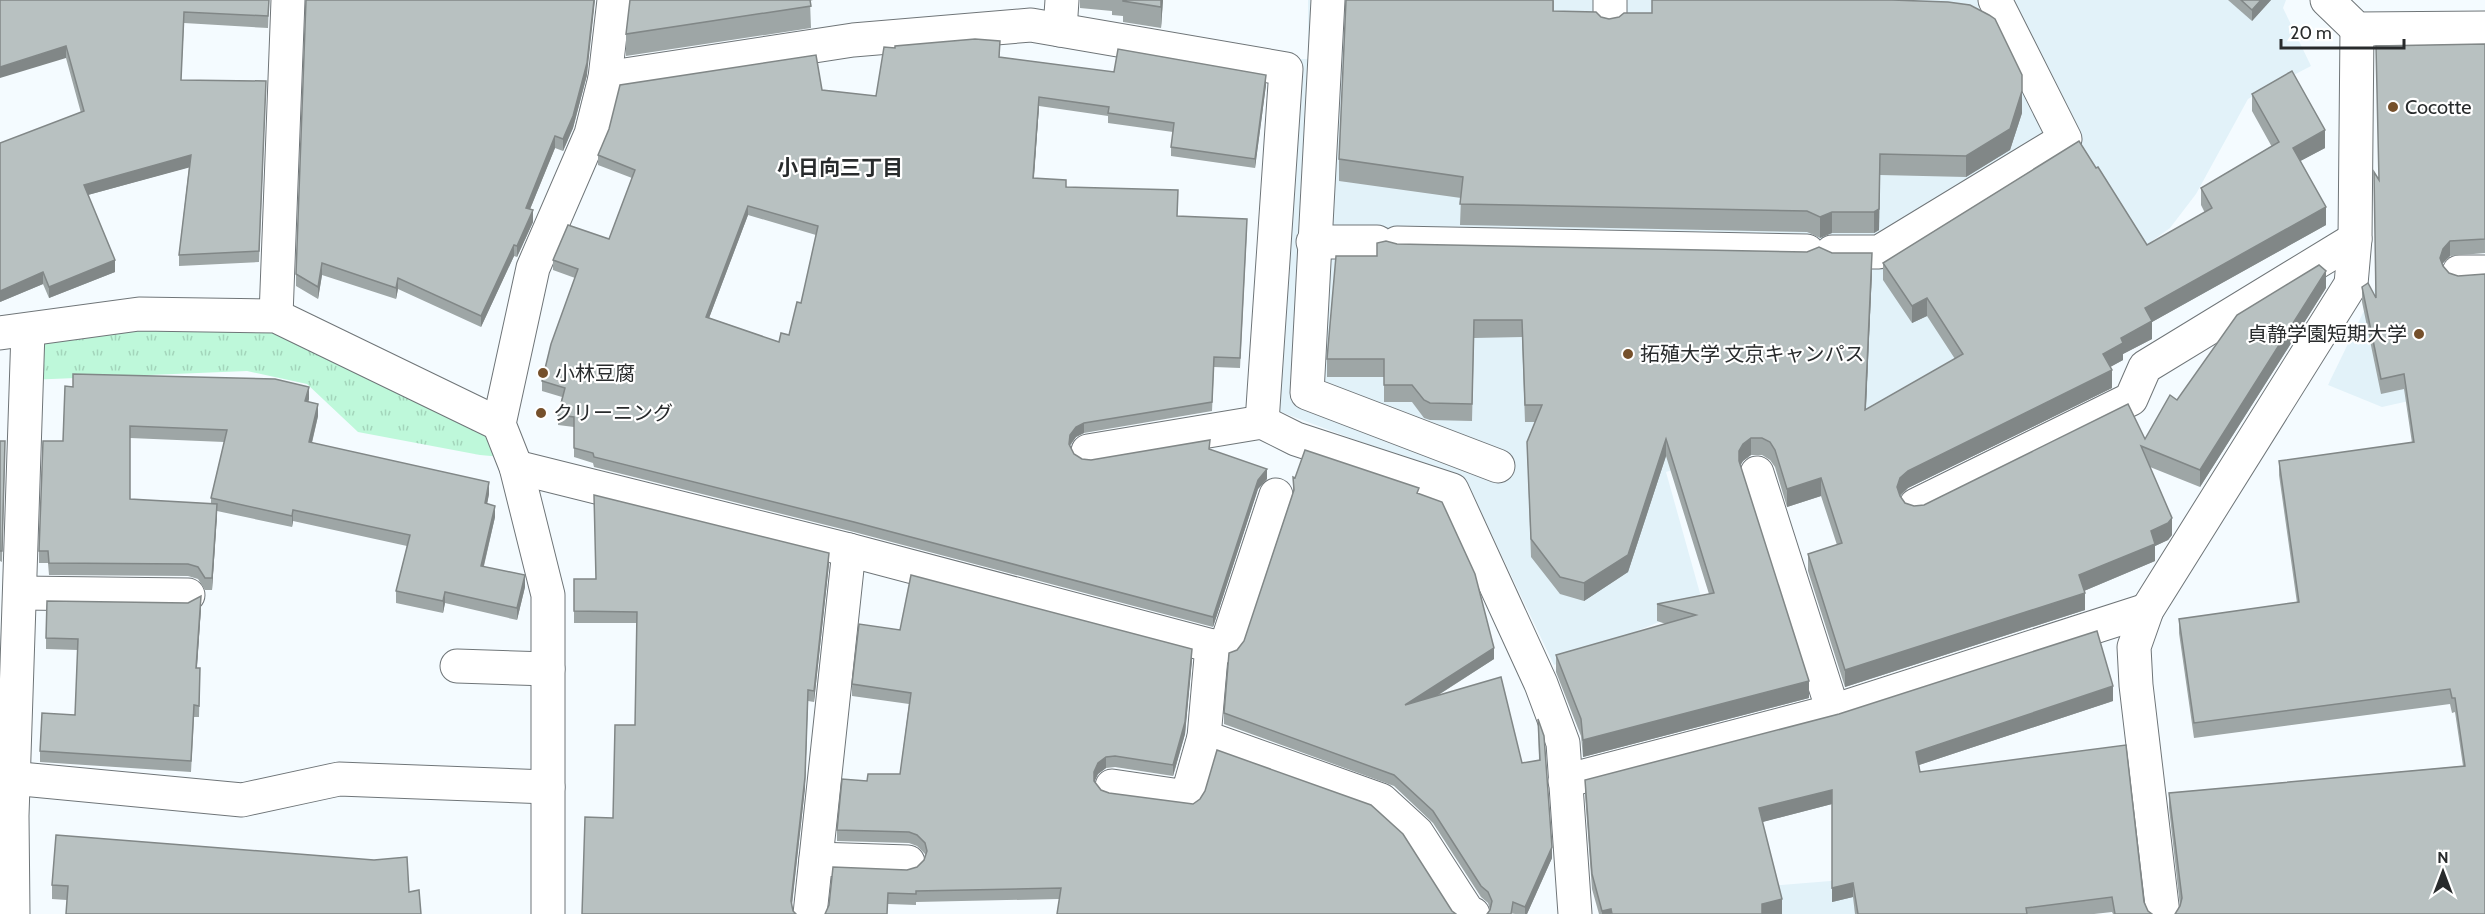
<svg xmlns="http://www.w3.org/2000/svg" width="2485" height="914" font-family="Cabin,'Noto Sans JP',sans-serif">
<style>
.built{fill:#e2f2f9}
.park{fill:url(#park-tufts)}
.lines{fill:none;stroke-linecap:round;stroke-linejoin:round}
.minor-casing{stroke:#6f7578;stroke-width:35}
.minor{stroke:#fff;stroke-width:33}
.wall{fill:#9ea6a6;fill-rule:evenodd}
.shaded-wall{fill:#818787}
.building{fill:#b8c1c1;stroke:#818787;stroke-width:1.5;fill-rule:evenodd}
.poi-dot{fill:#75502b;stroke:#fff;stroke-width:2}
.labels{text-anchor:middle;stroke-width:4.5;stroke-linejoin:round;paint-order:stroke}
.poi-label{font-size:20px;fill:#282b2c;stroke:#fff;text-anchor:start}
.neighbourhood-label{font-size:21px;font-weight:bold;fill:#282b2c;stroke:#fff}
</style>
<defs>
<pattern id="park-tufts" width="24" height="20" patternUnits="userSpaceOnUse" patternTransform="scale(1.5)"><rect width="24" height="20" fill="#bef8da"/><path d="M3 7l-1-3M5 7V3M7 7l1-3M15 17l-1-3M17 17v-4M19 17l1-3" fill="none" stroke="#a3d5bb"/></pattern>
</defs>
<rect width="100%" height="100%" fill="#f4fbff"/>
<!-- built -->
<g class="built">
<polygon points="1308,0 2286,0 2283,8 2311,66 2248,99 2196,194 2170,228 2051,314 1915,394 1666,472 1703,604 1554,665 1466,481 1270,408 1297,59 1308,59"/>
<polygon points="2377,284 2485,384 2382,407 2328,385"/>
<polygon points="1855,879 1857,914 1720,914 1732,889"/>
</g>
<!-- park -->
<polygon class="park" points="276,316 499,424 512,458 480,455 358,432 307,384 247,371 27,380 28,331"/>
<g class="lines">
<defs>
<g id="minor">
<polyline points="1328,0 1307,393 1498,466"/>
<polyline points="2327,0 2357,29 2485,28"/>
<polyline points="1610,22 1610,0"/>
<polyline points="1060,30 1062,0"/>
<polyline points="605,78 853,40 1031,25 1286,69 1262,422"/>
<polyline points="1313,242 1377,242"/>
<polyline points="1397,243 1807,251"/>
<polyline points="1832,252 1879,252 2065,139 1995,0"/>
<polyline points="2459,272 2485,272"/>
<polyline points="276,316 288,0"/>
<polyline points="0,333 139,314 276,316 499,424"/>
<polyline points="1088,451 1262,422 1296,439 1452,490 1541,684 1563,743 1575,914"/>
<polyline points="516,467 849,550 1212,646 1204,737 1381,800 1417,833 1468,912 1473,914"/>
<polyline points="1757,473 1833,711"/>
<polyline points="1916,505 2131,399 2145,367 2355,239"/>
<polyline points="20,593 188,595"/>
<polyline points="1212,646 1226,646 1276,495"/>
<polyline points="457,666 548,669"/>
<polyline points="0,777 242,800 339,779 548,787"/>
<polyline points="1565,781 1833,711 2147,610"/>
<polyline points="1112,786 1187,797 1204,737"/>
<polyline points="816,859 908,862"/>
<polyline points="13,914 12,816 28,331"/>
<polyline points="548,914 548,595 516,467 499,424 533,268 591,134 605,78 614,0"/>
<polyline points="810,914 849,550"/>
<polyline points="2163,914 2136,685 2134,647 2147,610 2351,284 2355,239 2357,29"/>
</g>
</defs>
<!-- minor casing -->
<use href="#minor" class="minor-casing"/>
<!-- minor -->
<use href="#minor" class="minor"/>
</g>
<!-- wall -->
<g class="wall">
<polygon points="0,0 269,0 268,28 184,23 181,80 266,81 259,262 179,266 179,255 189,167 88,195 115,272 49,298 43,284 0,302 81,113 66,58"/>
<polygon points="630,0 813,0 810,1 811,28 626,56 626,34"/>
<polygon points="1080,0 1163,0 1161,28 1123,22 1123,16 1112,15 1112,11 1080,8"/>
<polygon points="1554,0 1554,11 1601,17 2022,113 2010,150 1966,177 1880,175 1879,230 1874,233 1832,233 1820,238 1807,232 1460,225 1461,198 1339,181 1339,159"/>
<polygon points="2228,0 2271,0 2252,21"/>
<polygon points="2485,44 2485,253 2450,256 2443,263 2442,265 2485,914 2180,906 2169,808 2169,793 2463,766 2455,712 2452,713 2450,704 2194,738 2179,633 2179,619 2297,603 2279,475 2279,461 2412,443 2404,389 2381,394 2362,302 2362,287 2376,297 2378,179"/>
<path d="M 895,48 L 1000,50 L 999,57 L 1114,72 L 1266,85 L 1255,168 L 1171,156 L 1171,147 L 1173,132 L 1108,123 L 1108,116 L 1039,106 L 1034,178 L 1177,216 L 1247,229 L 1240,368 L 1214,367 L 1212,411 L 1084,433 L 1076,437 L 1070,446 L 1074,454 L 1082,459 L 1091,460 L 1210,449 L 1267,479 L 1258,489 L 1213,627 L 854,532 L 594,467 L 593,463 L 574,457 L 574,427 L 558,425 L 558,415 L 562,397 L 542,391 L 542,381 L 575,278 L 553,270 L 553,260 L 609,239 L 632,178 L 598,165 L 598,155 L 822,90 L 876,96 ZM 748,215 L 816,235 L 801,303 L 789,335 L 779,342 L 709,318 Z"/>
<polygon points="587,75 573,128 563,151 555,148 530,209 533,222 517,257 514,256 481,327 398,289 396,299 322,275 318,299 296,286 296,274"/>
<polygon points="2252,94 2325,148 2300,161 2326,225 2152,322 2152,339 2123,354 2123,360 2110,367 2112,388 1908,488 1900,497 1905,503 1914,506 1924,505 2145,439 2177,400 2326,288 2200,487 2150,467 2172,535 2168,540 2155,546 2155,561 2084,591 2085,610 1845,687 1808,571 1808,554 1837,545 1821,496 1787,507 1775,467 1770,460 1762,455 1751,455 1743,461 1740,465 1809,698 1583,757 1581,736 1556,672 1556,655 1666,624 1657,621 1657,604 1709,594 1666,456 1628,572 1584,601 1560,594 1531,557 1527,442 1535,422 1525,422 1522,337 1474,338 1472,421 1430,420 1424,418 1412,402 1384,402 1384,377 1327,377 1327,359 1377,256 1397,244 1872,271 1866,409 1955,359 1927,316 1912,323 1883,280 1883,263 2096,168 2147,245 2205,213 2201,205 2201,188 2272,147 2252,111"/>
<path d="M 65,386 L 309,399 L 308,402 L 318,416 L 312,443 L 489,494 L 487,503 L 495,517 L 484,566 L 525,587 L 517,620 L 445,603 L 443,613 L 396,603 L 396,591 L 407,546 L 293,521 L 292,527 L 217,511 L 212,590 L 205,590 L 198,579 L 188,576 L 49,575 L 48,563 L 39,563 L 39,551 L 63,441 ZM 130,438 L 224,442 L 211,498 L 211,504 L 130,499 Z"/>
<polygon points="0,441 5,452 2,562 0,561"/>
<polygon points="1293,477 1419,494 1494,659 1437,696 1522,763 1539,760 1538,719 1552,858 1527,914 1515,914 1490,910 1488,903 1481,897 1433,823 1394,786 1224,724 1224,713 1237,650 1244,641 1293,492"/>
<polygon points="829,564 814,702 808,701 805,788 792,905 613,818 635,725 637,623 574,623 574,579 595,579"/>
<polygon points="201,608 197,668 200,668 199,717 194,717 191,772 40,762 40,751 75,715 78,650 46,649 46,638"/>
<polygon points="900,630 1192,660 1185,734 1173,776 1115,767 1106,768 1098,774 1094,781 1101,790 1452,911 1059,899 916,902 916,905 888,904 825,914 907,870 917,867 924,860 925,856 925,854 917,846 909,843 837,841 837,830 867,781 900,774 909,704 852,696 852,684"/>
<polygon points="2113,701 1919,765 1920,772 2144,902 2148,911 2152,914 2113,914 2112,912 2094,914 1855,914 1853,897 1832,902 1832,804 1762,822 1782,914 1599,914 1592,889 1585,795 1585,780"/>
<polygon points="52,885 409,892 67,900 52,899"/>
</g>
<!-- shaded-wall -->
<g class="shaded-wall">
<polygon points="594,0 595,0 587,75 573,128 563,151 563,139"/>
<polygon points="1161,0 1163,0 1161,28"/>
<polygon points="2261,0 2271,0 2252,21 2252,10"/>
<polygon points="66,46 66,58 0,78 0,67"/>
<polygon points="1266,75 1266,85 1255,168 1255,159"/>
<polygon points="2022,75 2022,113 2010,150 1966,177 1966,156"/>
<polygon points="1039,97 1039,106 1033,187 1033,178"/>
<polygon points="2325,130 2325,148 2293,165 2293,148"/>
<polygon points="555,136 555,148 526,219 526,208"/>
<polygon points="1880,154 1879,230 1874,233 1874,212"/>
<polygon points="191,155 191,167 84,196 84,185"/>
<polygon points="748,206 748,215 706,326 706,317"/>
<polygon points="2326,207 2326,225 2152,322 2152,339 2123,354 2123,360 2103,371 2103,354 2145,308"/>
<polygon points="533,210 533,222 517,257 517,246"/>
<polygon points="1832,212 1832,233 1820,238 1820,217"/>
<polygon points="2450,241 2450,256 2443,263 2440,273 2440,258 2443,249"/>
<polygon points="514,245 514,256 481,327 481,316"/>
<polygon points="1872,253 1872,271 1865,427 1865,410"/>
<polygon points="115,260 115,272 49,298 49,287"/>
<polygon points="322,263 322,275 318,299 318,287"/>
<polygon points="2326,271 2326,288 2200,487 2200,470"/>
<polygon points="43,272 43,284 0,302 0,291"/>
<polygon points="398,278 398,289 396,299 396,288"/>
<polygon points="1927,298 1927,316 1912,323 1912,306"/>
<polygon points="2112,370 2112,388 1908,488 1900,495 1897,504 1897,487 1900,478 1908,471"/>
<polygon points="309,387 309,399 305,413 305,401"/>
<polygon points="318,404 318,416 309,454 309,442"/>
<polygon points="1084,423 1084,433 1076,437 1070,445 1069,453 1070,435 1076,427"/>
<polygon points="1751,438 1751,455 1743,461 1739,468 1739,451 1743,444"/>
<polygon points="1666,439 1666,456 1628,572 1584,601 1584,583"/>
<polygon points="1267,469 1267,479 1258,489 1213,627 1213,617 1258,480"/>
<polygon points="1821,478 1821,496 1787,507 1787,489"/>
<polygon points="489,482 489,494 485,515 485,503"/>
<polygon points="217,504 217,516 212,590 212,578"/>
<polygon points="495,506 495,517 481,577 481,566"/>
<polygon points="293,510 293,521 292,527 292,516"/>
<polygon points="2172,518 2172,535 2168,540 2155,546 2155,561 2079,593 2079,575"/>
<polygon points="829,553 829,564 814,702 814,691"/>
<polygon points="525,575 525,587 517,620 517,608"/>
<polygon points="445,592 445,603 443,613 443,601"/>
<polygon points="2085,593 2085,610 1845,687 1845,670"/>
<polygon points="201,596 201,608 196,679 196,668"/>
<polygon points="1494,648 1494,659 1405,716 1405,705"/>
<polygon points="1192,649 1192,660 1185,734 1173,776 1173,765"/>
<polygon points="1809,681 1809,698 1583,757 1583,740"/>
<polygon points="2113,686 2113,701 1916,766 1916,752"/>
<polygon points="808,690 805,788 791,912 791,901"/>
<polygon points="1106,757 1106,768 1098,774 1094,783 1094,772 1098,763"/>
<polygon points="1832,790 1832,804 1759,823 1759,808"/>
<polygon points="1552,847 1552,858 1527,914 1525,914 1525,907"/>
<polygon points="1853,883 1853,897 1832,902 1832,888"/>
<polygon points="1782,899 1782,914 1762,914 1762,904"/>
<polygon points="1611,909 1611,914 1602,914 1602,911"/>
</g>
<!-- building -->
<g class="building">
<polygon points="0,0 269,0 268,16 184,12 181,80 266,81 259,251 179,255 191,155 84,185 115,260 49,287 43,272 0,291 0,143 84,111 66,46 0,67"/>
<polygon points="306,0 594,0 587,63 573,116 563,139 555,136 526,208 533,210 517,246 514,245 481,316 398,278 396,288 322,263 318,287 296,274"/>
<polygon points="630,0 810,0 811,6 626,34"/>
<polygon points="1123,0 1161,0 1161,7 1123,1"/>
<polygon points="1346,0 1553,0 1553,11 1596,12 1601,17 1609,19 1619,17 1624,13 1652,13 1652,0 1892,0 1948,2 1970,5 1989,15 1995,19 2022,75 2022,91 2010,129 1966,156 1880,154 1879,209 1874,212 1832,212 1820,217 1807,211 1460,204 1463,177 1339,159"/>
<polygon points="2241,0 2261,0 2252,10"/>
<path d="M 975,39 L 1000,41 L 999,57 L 1114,72 L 1118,49 L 1266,75 L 1255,159 L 1171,147 L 1174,123 L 1108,113 L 1109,107 L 1039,97 L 1033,178 L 1066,180 L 1066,187 L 1178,190 L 1177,216 L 1247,219 L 1240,358 L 1214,357 L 1212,402 L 1084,423 L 1076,427 L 1070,435 L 1069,444 L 1074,454 L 1082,459 L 1091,460 L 1210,440 L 1209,449 L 1267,469 L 1258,480 L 1213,617 L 854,522 L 594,457 L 593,453 L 574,448 L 574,417 L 558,415 L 565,388 L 542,381 L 551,344 L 578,269 L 553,260 L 568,225 L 609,239 L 635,170 L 598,155 L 609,129 L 620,85 L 816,55 L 822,90 L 876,96 L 884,47 L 895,48 L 895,46 ZM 748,206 L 818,226 L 801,303 L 797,302 L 789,335 L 781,333 L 779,342 L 706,317 Z"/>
<polygon points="2485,44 2485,239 2450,241 2443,249 2440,258 2443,266 2449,273 2458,276 2485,274 2485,914 2175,914 2180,906 2182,898 2169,793 2465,766 2455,698 2452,698 2450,689 2194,723 2179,619 2299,602 2279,461 2414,442 2404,374 2381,379 2362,287 2368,283 2376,298 2374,172 2379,180 2376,46"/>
<polygon points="2292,71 2325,130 2293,148 2326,207 2145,308 2152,321 2121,338 2123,343 2103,354 2112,370 1908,471 1900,478 1897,487 1900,496 1905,503 1914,506 1924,505 2128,404 2145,439 2170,395 2177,400 2237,315 2319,265 2326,271 2200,470 2141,446 2172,518 2168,523 2151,531 2155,544 2079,575 2085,593 1845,670 1808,554 1842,543 1821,478 1787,489 1775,450 1770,442 1762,438 1751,438 1743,444 1739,451 1739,461 1809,681 1583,740 1581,719 1556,655 1696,615 1657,604 1714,593 1666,439 1628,555 1584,583 1560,577 1531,539 1527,442 1542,405 1525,405 1522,320 1474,320 1472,404 1430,403 1424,400 1412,385 1384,385 1384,359 1327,359 1336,256 1377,256 1377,243 1386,241 1397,244 1807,252 1819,247 1832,253 1872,253 1865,410 1963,354 1927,298 1912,306 1883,263 2079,141 2096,168 2098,167 2147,245 2212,208 2201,188 2279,142 2252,94"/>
<polygon points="73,374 275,379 309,387 305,401 318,404 309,442 489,482 485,503 495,506 481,566 525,575 517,608 445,592 443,601 396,591 410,535 293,510 292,516 211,498 227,430 130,426 130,499 217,504 212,578 205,578 198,567 188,564 49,563 48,551 39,551 43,441 63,441 65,386 73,387"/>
<polygon points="0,441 5,441 2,551 0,551"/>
<polygon points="1305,450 1419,488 1417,493 1442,502 1475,574 1494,648 1405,705 1501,677 1522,763 1540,760 1538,719 1544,736 1552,847 1525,907 1513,902 1511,914 1487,914 1490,910 1492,901 1488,892 1481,886 1433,811 1394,775 1224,713 1229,653 1237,650 1244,641 1294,490 1293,477 1295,478"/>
<polygon points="594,495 829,553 814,691 808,690 805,777 791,901 793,911 796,914 582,914 585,817 613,818 615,725 635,725 637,612 574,611 574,579 596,579"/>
<polygon points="911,575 1192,649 1185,722 1173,765 1115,756 1106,757 1098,763 1094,772 1094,781 1101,790 1109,793 1193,804 1200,799 1205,791 1217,750 1371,805 1403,834 1452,911 1456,914 1057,914 1061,888 916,891 916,894 888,893 887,914 825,914 829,905 833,867 907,870 917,867 924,860 927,851 925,843 917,835 909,832 837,830 842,779 867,781 868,774 900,774 911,693 852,684 859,624 900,630"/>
<polygon points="201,596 196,668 200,668 199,706 194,705 191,761 40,751 42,713 75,715 78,639 46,638 47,601 188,603"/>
<polygon points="2097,631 2113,686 1916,752 1920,772 2126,745 2144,902 2148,911 2152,914 2115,914 2112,897 2026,908 2027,914 1858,914 1853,883 1832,888 1832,790 1759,808 1782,899 1762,904 1762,914 1612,914 1611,909 1602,911 1592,874 1585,780 1839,714"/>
<polygon points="56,835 374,860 407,857 409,892 419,890 421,914 66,914 68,886 52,885"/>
</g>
<!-- markers -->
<g class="poi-dot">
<circle cx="2393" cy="107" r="6"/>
<circle cx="2419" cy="334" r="6"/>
<circle cx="1628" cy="354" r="6"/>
<circle cx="543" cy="373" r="6"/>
<circle cx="541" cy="413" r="6"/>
</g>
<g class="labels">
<!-- poi labels -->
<g class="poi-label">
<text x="2405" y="114">Cocotte</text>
<text x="2407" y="341" text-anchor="end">貞静学園短期大学</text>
<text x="1640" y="361">拓殖大学 文京キャンパス</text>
<text x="555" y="380">小林豆腐</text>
<text x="553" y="420">クリーニング</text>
</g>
<!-- neighbourhood labels -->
<g class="neighbourhood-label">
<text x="840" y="175">小日向三丁目</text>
</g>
</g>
<!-- north arrow -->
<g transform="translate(2443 872)" stroke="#ffffff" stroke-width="4.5" paint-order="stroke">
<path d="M0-4.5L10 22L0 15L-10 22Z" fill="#282b2c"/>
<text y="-9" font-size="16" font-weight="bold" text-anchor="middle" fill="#282b2c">N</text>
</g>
<!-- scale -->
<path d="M2281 39v9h123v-9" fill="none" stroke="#282b2c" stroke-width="3"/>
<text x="2290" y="39" font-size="18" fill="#282b2c" stroke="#ffffff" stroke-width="4.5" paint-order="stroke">20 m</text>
</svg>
